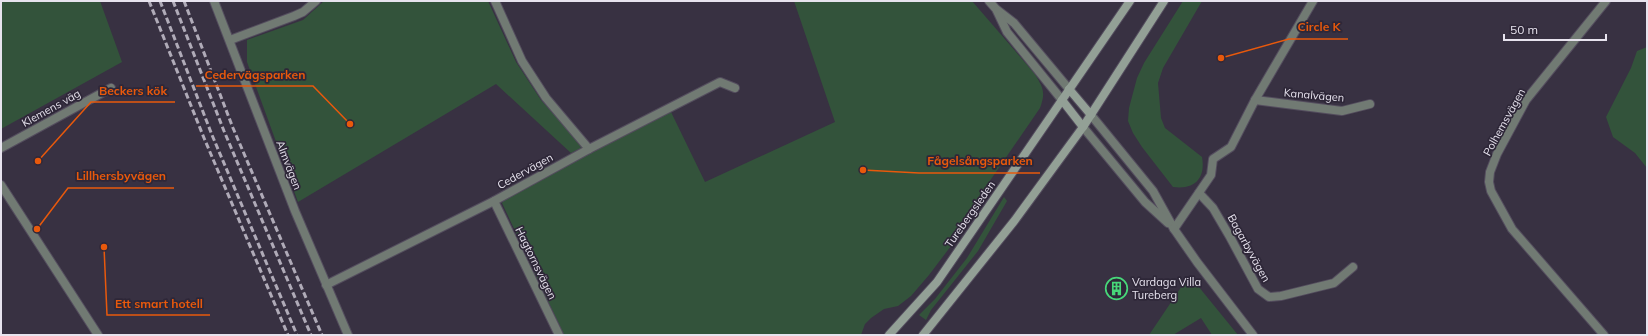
<svg xmlns="http://www.w3.org/2000/svg" width="1648" height="336" font-family="Mulish,sans-serif">
<style>
.green{fill:#33533b}
.lines{fill:none;stroke-linecap:round;stroke-linejoin:round}
.minor-casing{stroke:#544d5e;stroke-width:10}
.tertiary-casing{stroke:#544d5e;stroke-width:10}
.secondary-casing{stroke:#544d5e;stroke-width:10}
.minor{stroke:#717a73;stroke-width:8}
.tertiary{stroke:#717a73;stroke-width:8}
.secondary{stroke:#93a096;stroke-width:8}
.rail{stroke:#b0abb8;stroke-width:3;stroke-dasharray:6 3;stroke-linecap:butt}
.labels{text-anchor:middle;stroke-width:3.5;stroke-linejoin:round;paint-order:stroke}
.street-label{font-size:11px;fill:#e7e3ee;stroke:#2e2738}
.poi-label{font-size:11px;fill:#e7e3ee;stroke:#2e2738;text-anchor:start}
.leader{fill:none;stroke:#e8590c;stroke-width:1.5}
.callout-dot{fill:#e8590c;stroke:#2e2738;stroke-width:1.5}
.callout-label{font-size:12px;text-anchor:middle;font-weight:bold;fill:#e8590c;stroke:#2e2738;stroke-width:3.5;stroke-linejoin:round;paint-order:stroke}
</style>
<rect width="100%" height="100%" fill="#383142"/>
<!-- green -->
<g class="green">
<polygon points="1,1 100,1 122,62 1,129"/>
<polygon points="324,1 488,1 516,62 541,100 583,147 571,153 496,84 298,202 247,62 247,40 303,20"/>
<path d="M 794,1 L 972,1 L 1035,74 C 1043,88 1046,92 1040,108 L 976,201 L 954,242 L 929,275 L 911,296 L 898,306 L 884,309 L 871,318 L 865,324 L 861,335 L 564,335 L 502,203 L 507,195 L 671,112 L 705,182 L 835,122 Z"/>
<path d="M 1183,1 L 1202,1 L 1163,68 L 1158,83 L 1161,118 L 1165,128 L 1202,157 C 1206,179 1194,190 1173,187 L 1142,147 L 1133,133 L 1128,121 L 1129,108 L 1137,78 L 1144,63 Z"/>
<polygon points="1647,47 1647,168 1635,153 1613,137 1606,117 1631,68 1637,51"/>
<polygon points="1004,197 1007,201 978,251 931,310 926,320 919,315 935,299 967,258"/>
<polygon points="1188,277 1194,281 1238,335 1212,335 1201,318 1173,335 1149,335"/>
</g>
<g class="lines">
<defs>
<g id="minor">
<polyline points="214,1 295,211 348,335"/>
<polyline points="495,1 522,61 546,98 589,149"/>
<polyline points="230,40 294,16 303,12 316,1"/>
<polyline points="1255,100 1342,111 1370,104"/>
<polyline points="1,148 111,88"/>
<polyline points="1199,193 1213,208 1230,237 1258,289 1269,297 1281,296 1334,283 1353,267"/>
<polyline points="494,201 559,335"/>
<polyline points="1174,229 1211,175 1213,159 1231,147 1255,100 1313,1"/>
<polyline points="326,285 494,201 589,149 720,82 735,88"/>
<polyline points="1604,335 1512,229 1491,191 1489,182 1490,172 1497,154 1526,100 1606,1"/>
</g>
<g id="tertiary">
<polyline points="989,1 996,9 1014,23 1069,89"/>
<polyline points="997,11 1007,32 1062,100"/>
<polyline points="1091,115 1153,191 1174,229 1197,262 1253,335"/>
<polyline points="1083,127 1145,202 1168,223"/>
<polyline points="1,185 98,335"/>
</g>
<g id="secondary">
<polyline points="1069,89 1091,115"/>
<polyline points="1062,100 1083,127"/>
<polyline points="889,335 937,282 1130,1"/>
<polyline points="923,335 1015,220 1083,127 1164,1"/>
</g>
</defs>
<!-- minor casing -->
<use href="#minor" class="minor-casing"/>
<!-- tertiary casing -->
<use href="#tertiary" class="tertiary-casing"/>
<!-- secondary casing -->
<use href="#secondary" class="secondary-casing"/>
<!-- minor -->
<use href="#minor" class="minor"/>
<!-- tertiary -->
<use href="#tertiary" class="tertiary"/>
<!-- secondary -->
<use href="#secondary" class="secondary"/>
<!-- rail -->
<g class="rail">
<polyline points="149,1 204,138 288,335"/>
<polyline points="160,1 212,135 297,335"/>
<polyline points="173,1 224,131 311,335"/>
<polyline points="184,1 233,128 322,335"/>
</g>
</g>
<!-- icons -->
<defs>
<symbol id="building-ring" viewBox="-11 -11 22 22"><circle r="9.5" fill="#2e2738" stroke="#47d779" stroke-width="1.5"/><path d="M-4-6H4V6H1V3H-1V6H-4ZM-2.5-4.3h1.7v1.8h-1.7ZM.8-4.3h1.7v1.8H.8ZM-2.5-1h1.7V.8h-1.7ZM.8-1h1.7V.8H.8Z" fill="#47d779"/></symbol>
</defs>
<g fill-rule="evenodd">
<use href="#building-ring" x="1104" y="276" width="25" height="25"/>
</g>
<g class="labels">
<!-- street labels -->
<g class="street-label">
<text transform="translate(1314 95) rotate(5)" y="4">Kanalvägen</text>
<text transform="translate(51 108) rotate(-29)" y="4">Klemens väg</text>
<text transform="translate(1504 122) rotate(-61)" y="4">Polhemsvägen</text>
<text transform="translate(289 165) rotate(69)" y="4">Almvägen</text>
<text transform="translate(525 171) rotate(-29)" y="4">Cedervägen</text>
<text transform="translate(970 214) rotate(-55)" y="4">Turebergsleden</text>
<text transform="translate(1249 248) rotate(61)" y="4">Bagarbyvägen</text>
<text transform="translate(536 263) rotate(64)" y="4">Hagtornsvägen</text>
</g>
<!-- poi labels -->
<g class="poi-label">
<text x="1132" y="286">Vardaga Villa<tspan x="1132" dy="13">Tureberg</tspan></text>
</g>
</g>
<!-- callouts -->
<path class="leader" d="M1221 58L1289 39H1348M350 124L313 86H196M38 161L91 102H175M863 170L919 173H1040M37 229L68 188H174M104 247L107 315H210"/>
<g class="callout-dot">
<circle cx="1221" cy="58" r="4"/>
<circle cx="350" cy="124" r="4"/>
<circle cx="38" cy="161" r="4"/>
<circle cx="863" cy="170" r="4"/>
<circle cx="37" cy="229" r="4"/>
<circle cx="104" cy="247" r="4"/>
</g>
<g class="callout-label">
<text x="1319" y="31">Circle K</text>
<text x="255" y="79">Cedervägsparken</text>
<text x="133" y="95">Beckers kök</text>
<text x="980" y="165">Fågelsångsparken</text>
<text x="121" y="180">Lillhersbyvägen</text>
<text x="159" y="308">Ett smart hotell</text>
</g>
<!-- border -->
<rect width="1648" height="336" fill="none" stroke="#e7e3ee" stroke-width="4"/>
<!-- scale -->
<path d="M1504 34v6h102v-6" fill="none" stroke="#e7e3ee" stroke-width="2"/>
<text x="1510" y="34" font-size="12" fill="#e7e3ee" stroke="#2e2738" stroke-width="3" paint-order="stroke">50 m</text>
</svg>
